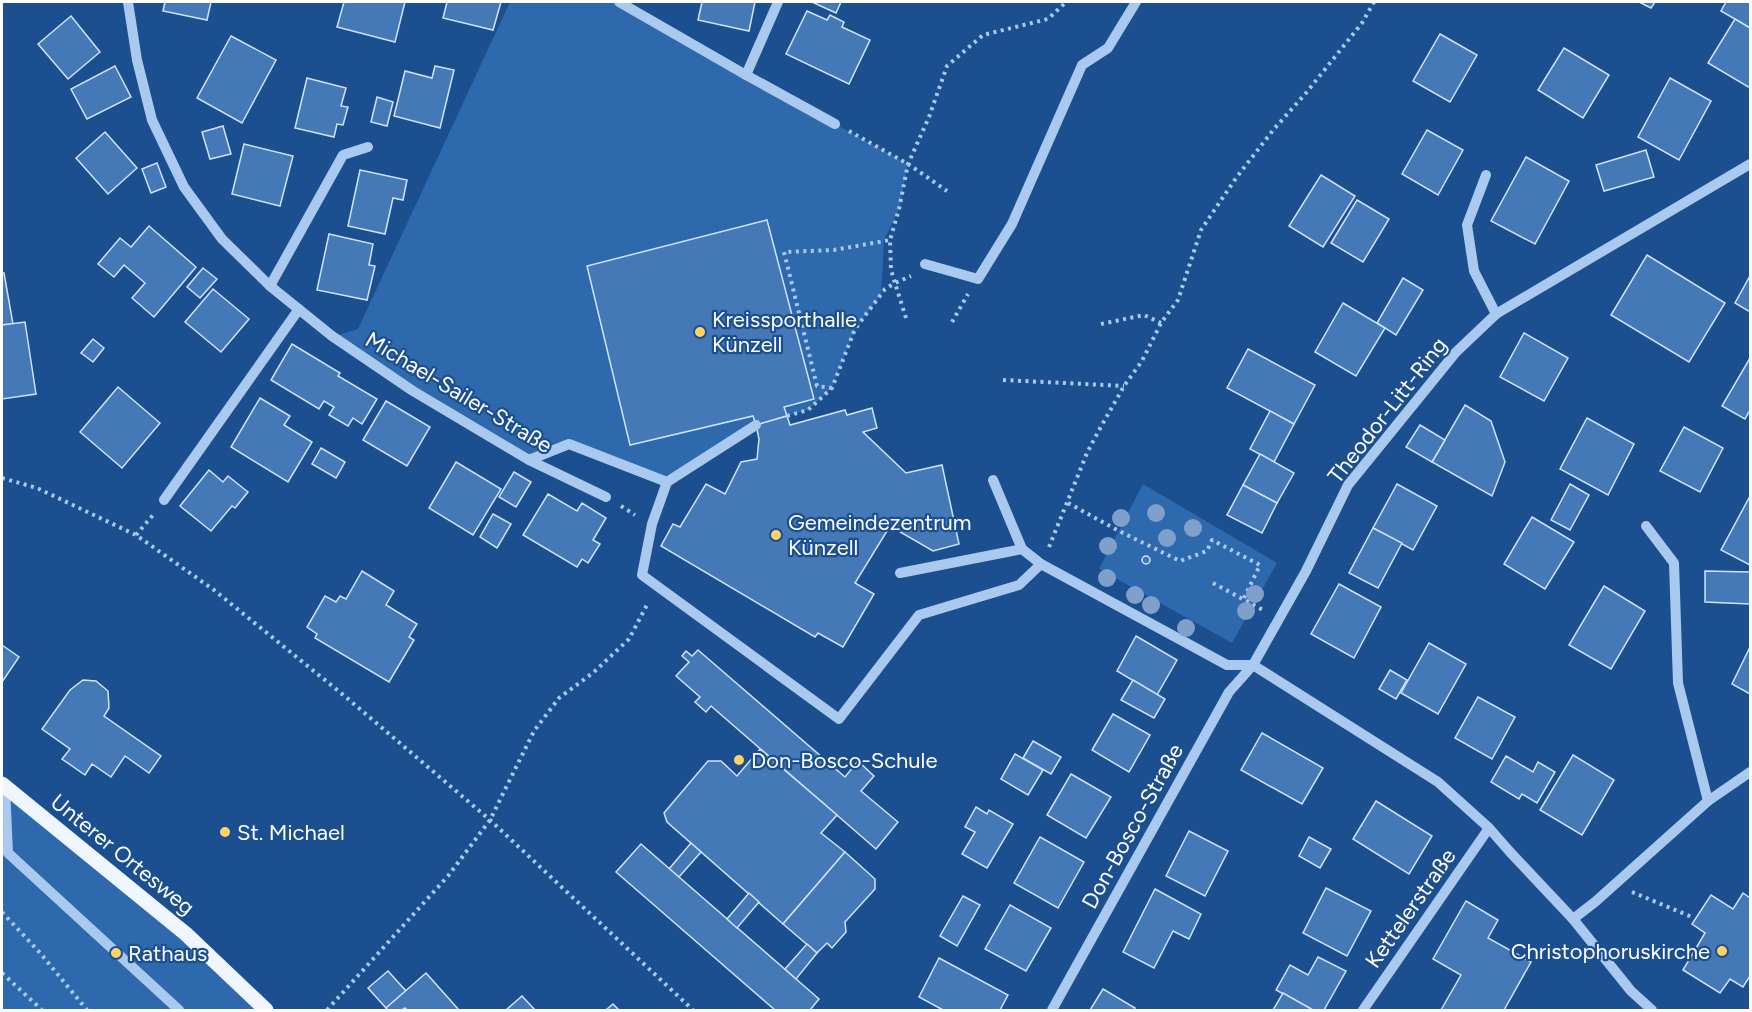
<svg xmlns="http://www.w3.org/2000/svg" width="1752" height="1012" font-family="Figtree,sans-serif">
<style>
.green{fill:#2e69ad}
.building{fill:#4478b7;stroke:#cfe3fa;stroke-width:1.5}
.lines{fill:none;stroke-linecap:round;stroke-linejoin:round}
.path{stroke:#a9c9ee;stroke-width:4;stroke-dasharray:3 4.5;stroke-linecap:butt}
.minor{stroke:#a9c9ee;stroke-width:10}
.major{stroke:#f0f6ff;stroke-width:15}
.tree{fill:#7ea0ca}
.poi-dot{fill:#ffd166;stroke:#1b4f8f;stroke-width:2}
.labels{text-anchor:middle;stroke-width:4.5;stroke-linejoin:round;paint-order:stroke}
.poi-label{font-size:22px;fill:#fff;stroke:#1b4f8f;text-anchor:start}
.street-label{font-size:22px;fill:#fff;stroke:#1b4f8f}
</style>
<rect width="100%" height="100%" fill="#1b4f8f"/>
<!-- green -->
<g class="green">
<polygon points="510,2 625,2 835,124 908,164 899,209 884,240 881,295 855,329 832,388 808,410 756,425 667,482 569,444 530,461 332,337 358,329"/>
<polygon points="1143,484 1277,563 1232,643 1099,569"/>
<polygon points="2,784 266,1010 2,1010"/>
</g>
<!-- building -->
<g class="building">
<polygon points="165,2 211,2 207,20 163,11"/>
<polygon points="344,2 405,2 395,42 337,27"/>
<polygon points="447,2 501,2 493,30 443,18"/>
<polygon points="702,2 755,2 749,31 698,20"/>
<polygon points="812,2 841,2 836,13"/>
<polygon points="1639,2 1655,2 1651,8"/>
<polygon points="1726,2 1750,2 1750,28 1721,11"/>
<polygon points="807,11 827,20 830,15 844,22 842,27 870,40 849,84 786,54"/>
<polygon points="71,16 100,52 68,79 38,44"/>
<polygon points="1735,19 1750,28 1750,88 1708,63"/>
<polygon points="1440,34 1477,55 1450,102 1413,81"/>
<polygon points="231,36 276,60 242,123 197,98"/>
<polygon points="1564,48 1609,75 1583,118 1538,90"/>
<polygon points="115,66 131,97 87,119 71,89"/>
<polygon points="435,66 454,70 440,128 394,116 405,71 432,78"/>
<polygon points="307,78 346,88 341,106 348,107 343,125 337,124 334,137 295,128"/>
<polygon points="1670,78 1711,101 1679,160 1638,137"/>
<polygon points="377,97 393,102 387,126 371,122"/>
<polygon points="223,126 231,154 210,159 202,132"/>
<polygon points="1427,130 1463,150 1438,195 1402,174"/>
<polygon points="105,132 137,168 108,194 76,158"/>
<polygon points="244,144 293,156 280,206 232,194"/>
<polygon points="1646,150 1654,177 1604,191 1596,165"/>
<polygon points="1526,157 1569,181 1535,244 1491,221"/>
<polygon points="157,163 166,187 151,193 142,169"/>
<polygon points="360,170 407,180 403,200 393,198 385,234 348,226"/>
<polygon points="1321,175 1355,196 1323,247 1289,226"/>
<polygon points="1357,200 1389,219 1363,262 1331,243"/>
<polygon points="767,220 814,399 784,407 787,416 756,425 753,416 630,445 587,266"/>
<polygon points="149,226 196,267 154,317 132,298 145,283 124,265 114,277 98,264 120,238 131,247"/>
<polygon points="329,234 373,244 369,265 375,266 367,300 317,290"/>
<polygon points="1647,255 1725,303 1689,362 1611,315"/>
<polygon points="203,268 217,279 200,298 187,287"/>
<polygon points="2,273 4,273 13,324 2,325"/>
<polygon points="1750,276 1750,312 1735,303"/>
<polygon points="1403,278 1423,290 1396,335 1377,323"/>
<polygon points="213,289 249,319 221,352 185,322"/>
<polygon points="1343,303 1385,328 1356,376 1315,352"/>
<polygon points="25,322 36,394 2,399 2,325"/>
<polygon points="1524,333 1568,358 1544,401 1500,377"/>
<polygon points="93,339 104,348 93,362 81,353"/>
<polygon points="292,344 340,373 338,376 377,399 362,424 353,418 348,426 329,415 334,407 324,401 319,409 271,380"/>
<polygon points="1248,349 1315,385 1294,424 1227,388"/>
<polygon points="1750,358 1750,410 1745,419 1722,406"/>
<polygon points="118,387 160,423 122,468 80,432"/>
<polygon points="260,398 290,416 284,425 312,442 288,482 231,447"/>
<polygon points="386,401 430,427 407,466 363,440"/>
<polygon points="1465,405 1491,421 1505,462 1492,496 1432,462"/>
<polygon points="872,408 877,428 863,432 906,473 942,465 959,544 933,551 890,526 855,583 874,594 843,647 818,633 815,637 661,546 673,524 680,527 706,484 725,494 741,462 757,459 759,439 756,425 787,416 790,425 845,410 847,415"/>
<polygon points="1270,411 1294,424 1274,462 1250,449"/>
<polygon points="1587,418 1634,444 1608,495 1560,469"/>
<polygon points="1420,425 1445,440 1432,462 1406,447"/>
<polygon points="1684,427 1723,448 1700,492 1660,471"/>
<polygon points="321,448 345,462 336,478 312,464"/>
<polygon points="1260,454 1294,473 1277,503 1243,485"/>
<polygon points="456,462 501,489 473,535 429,508"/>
<polygon points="209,470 223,482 228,476 248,492 235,508 232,506 211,531 180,506"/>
<polygon points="514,472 531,482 516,507 499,497"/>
<polygon points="1397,484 1437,506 1413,550 1373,528"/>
<polygon points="1570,484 1589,495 1570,530 1551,520"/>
<polygon points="1243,485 1277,503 1262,533 1227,515"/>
<polygon points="548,494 577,511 582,503 606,518 593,540 600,544 588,563 582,559 577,567 523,535"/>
<polygon points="1750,496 1750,565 1721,550"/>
<polygon points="493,514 511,524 497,548 480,537"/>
<polygon points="1532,517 1574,542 1545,589 1504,564"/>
<polygon points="1373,528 1402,543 1378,588 1349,573"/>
<circle cx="1146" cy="560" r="4"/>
<polygon points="362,571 394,591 386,605 417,624 409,637 414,640 389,682 315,638 317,634 307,627 325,596 336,602 340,596 346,599"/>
<polygon points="1705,571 1750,572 1750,604 1705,602"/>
<polygon points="1339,584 1381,607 1354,658 1311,634"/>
<polygon points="1604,586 1645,611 1611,669 1569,645"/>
<polygon points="1136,636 1177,660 1157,695 1117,671"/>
<polygon points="1429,643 1466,664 1438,714 1401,693"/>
<polygon points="2,645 19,657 2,682"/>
<polygon points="1750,647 1750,694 1732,684"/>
<polygon points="698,650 845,777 858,761 874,776 861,791 898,822 876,849 711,706 706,712 695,702 700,697 676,676 689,662 682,656 686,651 692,656"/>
<polygon points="1390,670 1407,680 1396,699 1379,689"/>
<polygon points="83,680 96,681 108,691 109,708 104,716 161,756 149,773 125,756 111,777 92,764 85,775 62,759 70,749 42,729 70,690"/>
<polygon points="1133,680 1165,699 1154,718 1121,700"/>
<polygon points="1478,697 1515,717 1492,759 1455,738"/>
<polygon points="1113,714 1150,735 1129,772 1092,750"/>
<polygon points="1262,733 1323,768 1302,804 1241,770"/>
<polygon points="1033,741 1061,757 1051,774 1023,758"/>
<polygon points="760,749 837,815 821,833 845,852 783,924 667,822 664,813 708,761 721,761 737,776"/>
<polygon points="1015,754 1043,770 1028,795 1001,779"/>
<polygon points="1573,755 1614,780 1582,835 1540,810"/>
<polygon points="1506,756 1533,772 1538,762 1555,772 1537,803 1522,794 1519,799 1491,782"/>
<polygon points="1071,774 1111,797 1086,838 1047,815"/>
<polygon points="1376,801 1432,836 1409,874 1353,839"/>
<polygon points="976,807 987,814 989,810 1013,824 987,868 962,854 975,832 965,827"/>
<polygon points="1189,831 1228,851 1205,896 1166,876"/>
<polygon points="1040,837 1084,862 1058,908 1014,883"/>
<polygon points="1309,837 1331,849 1320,868 1299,856"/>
<polygon points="691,843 701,852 679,877 669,869"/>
<polygon points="641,844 819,999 810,1010 775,1010 616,872"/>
<polygon points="845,852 875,879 875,889 845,922 846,932 832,948 827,943 817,953 783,924"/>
<polygon points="1326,888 1371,911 1347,956 1303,933"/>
<polygon points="1155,889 1201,914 1189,939 1173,931 1154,968 1123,952"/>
<polygon points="749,893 759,902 737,928 727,919"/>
<polygon points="1743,893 1750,898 1750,976 1743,987 1730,979 1720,993 1683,970 1705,933 1692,924 1711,895 1733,909"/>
<polygon points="963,896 980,905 957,946 940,936"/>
<polygon points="1466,901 1498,920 1488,938 1531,962 1504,1010 1441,1010 1461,975 1433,959"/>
<polygon points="1010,905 1051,928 1026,971 985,949"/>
<polygon points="807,944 817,953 796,979 785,969"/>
<polygon points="1318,957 1346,971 1324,1010 1313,1010 1276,990 1290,965 1308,975"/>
<polygon points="939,958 1008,995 1000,1010 943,1010 919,997"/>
<polygon points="388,971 406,991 386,1008 368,988"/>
<polygon points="426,973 459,1010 407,1010 405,1008 402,1010 388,1010 386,1008"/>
<polygon points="1103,989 1135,1008 1134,1010 1090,1010"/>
<polygon points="1283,993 1313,1010 1273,1010"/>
<polygon points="522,996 535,1010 506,1010"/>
<polygon points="613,1004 619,1010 606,1010"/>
</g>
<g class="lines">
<!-- path -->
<g class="path">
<polyline points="849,131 908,164 947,191"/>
<polyline points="906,318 895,283 911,276"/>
<polyline points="952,322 968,294"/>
<polyline points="1101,324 1144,315 1161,323"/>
<polyline points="1003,380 1124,386"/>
<polyline points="832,388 817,386 784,252 834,250 890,240"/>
<polyline points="787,416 808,410 832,388 855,329 885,289 895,283 891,270 890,240 899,209 908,164 929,117 947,66 983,35 1048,19 1066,2"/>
<polyline points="2,478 37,488 136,535 214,590 347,698 490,820 693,1010"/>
<polyline points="1068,503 1119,531 1180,561 1207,551 1212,540 1260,565 1243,600"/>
<polyline points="621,506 635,515"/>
<polyline points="136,535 153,515"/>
<polyline points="1049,547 1087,453 1098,432 1124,386 1142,361 1161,323 1178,300 1201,230 1236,178 1274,129 1306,93 1362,23 1374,2"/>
<polyline points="1213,583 1263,610"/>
<polyline points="1632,892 1692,917"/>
<polyline points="2,912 41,954 87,1010"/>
<polyline points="2,973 42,1010"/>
<polyline points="327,1010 448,876 490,820 534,731 559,698 594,672 629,639 648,603"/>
</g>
<!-- minor -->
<g class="minor">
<polyline points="128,2 137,60 152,120 184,187 222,239 270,286 332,336 413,391 529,460 606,497"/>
<polyline points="619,2 746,75 835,124"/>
<polyline points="746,75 778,2"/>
<polyline points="1486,175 1467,225 1474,271 1496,314"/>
<polyline points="925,264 978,279 1012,224 1082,65 1108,48 1136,2"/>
<polyline points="270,286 343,155 368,147"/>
<polyline points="529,460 569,444 667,482 756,425"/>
<polyline points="993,480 1022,549"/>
<polyline points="667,482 652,524 642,575 839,719 919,615 1019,585 1041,564"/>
<polyline points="164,500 299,309"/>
<polyline points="1646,526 1674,563 1678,683 1708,801"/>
<polyline points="900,573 1022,549 1041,564 1227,665 1253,665 1438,782 1489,828 1510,852 1573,919 1631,991 1652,1010"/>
<polyline points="5,787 8,853 179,1010"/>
<polyline points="1573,919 1595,902 1708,801 1750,772"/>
<polyline points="1052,1010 1229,692 1253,665 1306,571 1348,485 1456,352 1496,314 1750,164"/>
<polyline points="1363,1010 1489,828"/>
</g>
<!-- major -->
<polyline class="major" points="2,784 186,934 266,1010"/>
</g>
<!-- trees -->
<g class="tree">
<circle cx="1156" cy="513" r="9"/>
<circle cx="1121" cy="518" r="9"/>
<circle cx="1193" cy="528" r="9"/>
<circle cx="1167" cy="538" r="9"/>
<circle cx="1108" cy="546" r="9"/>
<circle cx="1107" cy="578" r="9"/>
<circle cx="1255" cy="594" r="9"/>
<circle cx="1135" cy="595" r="9"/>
<circle cx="1151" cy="605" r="9"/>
<circle cx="1246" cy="611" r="9"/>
<circle cx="1186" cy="628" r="9"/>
</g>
<!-- markers -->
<g class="poi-dot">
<circle cx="700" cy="332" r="6"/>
<circle cx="776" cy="535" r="6"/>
<circle cx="739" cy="760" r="6"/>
<circle cx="225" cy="832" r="6"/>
<circle cx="1722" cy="951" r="6"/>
<circle cx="116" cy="953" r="6"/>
</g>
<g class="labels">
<!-- poi labels -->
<g class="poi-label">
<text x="712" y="327">Kreissporthalle<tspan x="712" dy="25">Künzell</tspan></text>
<text x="788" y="530">Gemeindezentrum<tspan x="788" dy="25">Künzell</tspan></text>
<text x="751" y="768">Don-Bosco-Schule</text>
<text x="237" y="840">St. Michael</text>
<text x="1710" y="959" text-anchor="end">Christophoruskirche</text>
<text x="128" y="961">Rathaus</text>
</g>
<!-- street labels -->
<g class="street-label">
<text transform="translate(459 392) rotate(31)" y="8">Michael-Sailer-Straße</text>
<text transform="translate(1387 410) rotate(-52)" y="8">Theodor-Litt-Ring</text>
<text transform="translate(1132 826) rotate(-61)" y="8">Don-Bosco-Straße</text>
<text transform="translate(123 854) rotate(39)" y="8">Unterer Ortesweg</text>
<text transform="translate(1410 908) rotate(-55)" y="8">Kettelerstraße</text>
</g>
</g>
<!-- border -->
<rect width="1752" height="1012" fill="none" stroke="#ffffff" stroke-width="6"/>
</svg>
